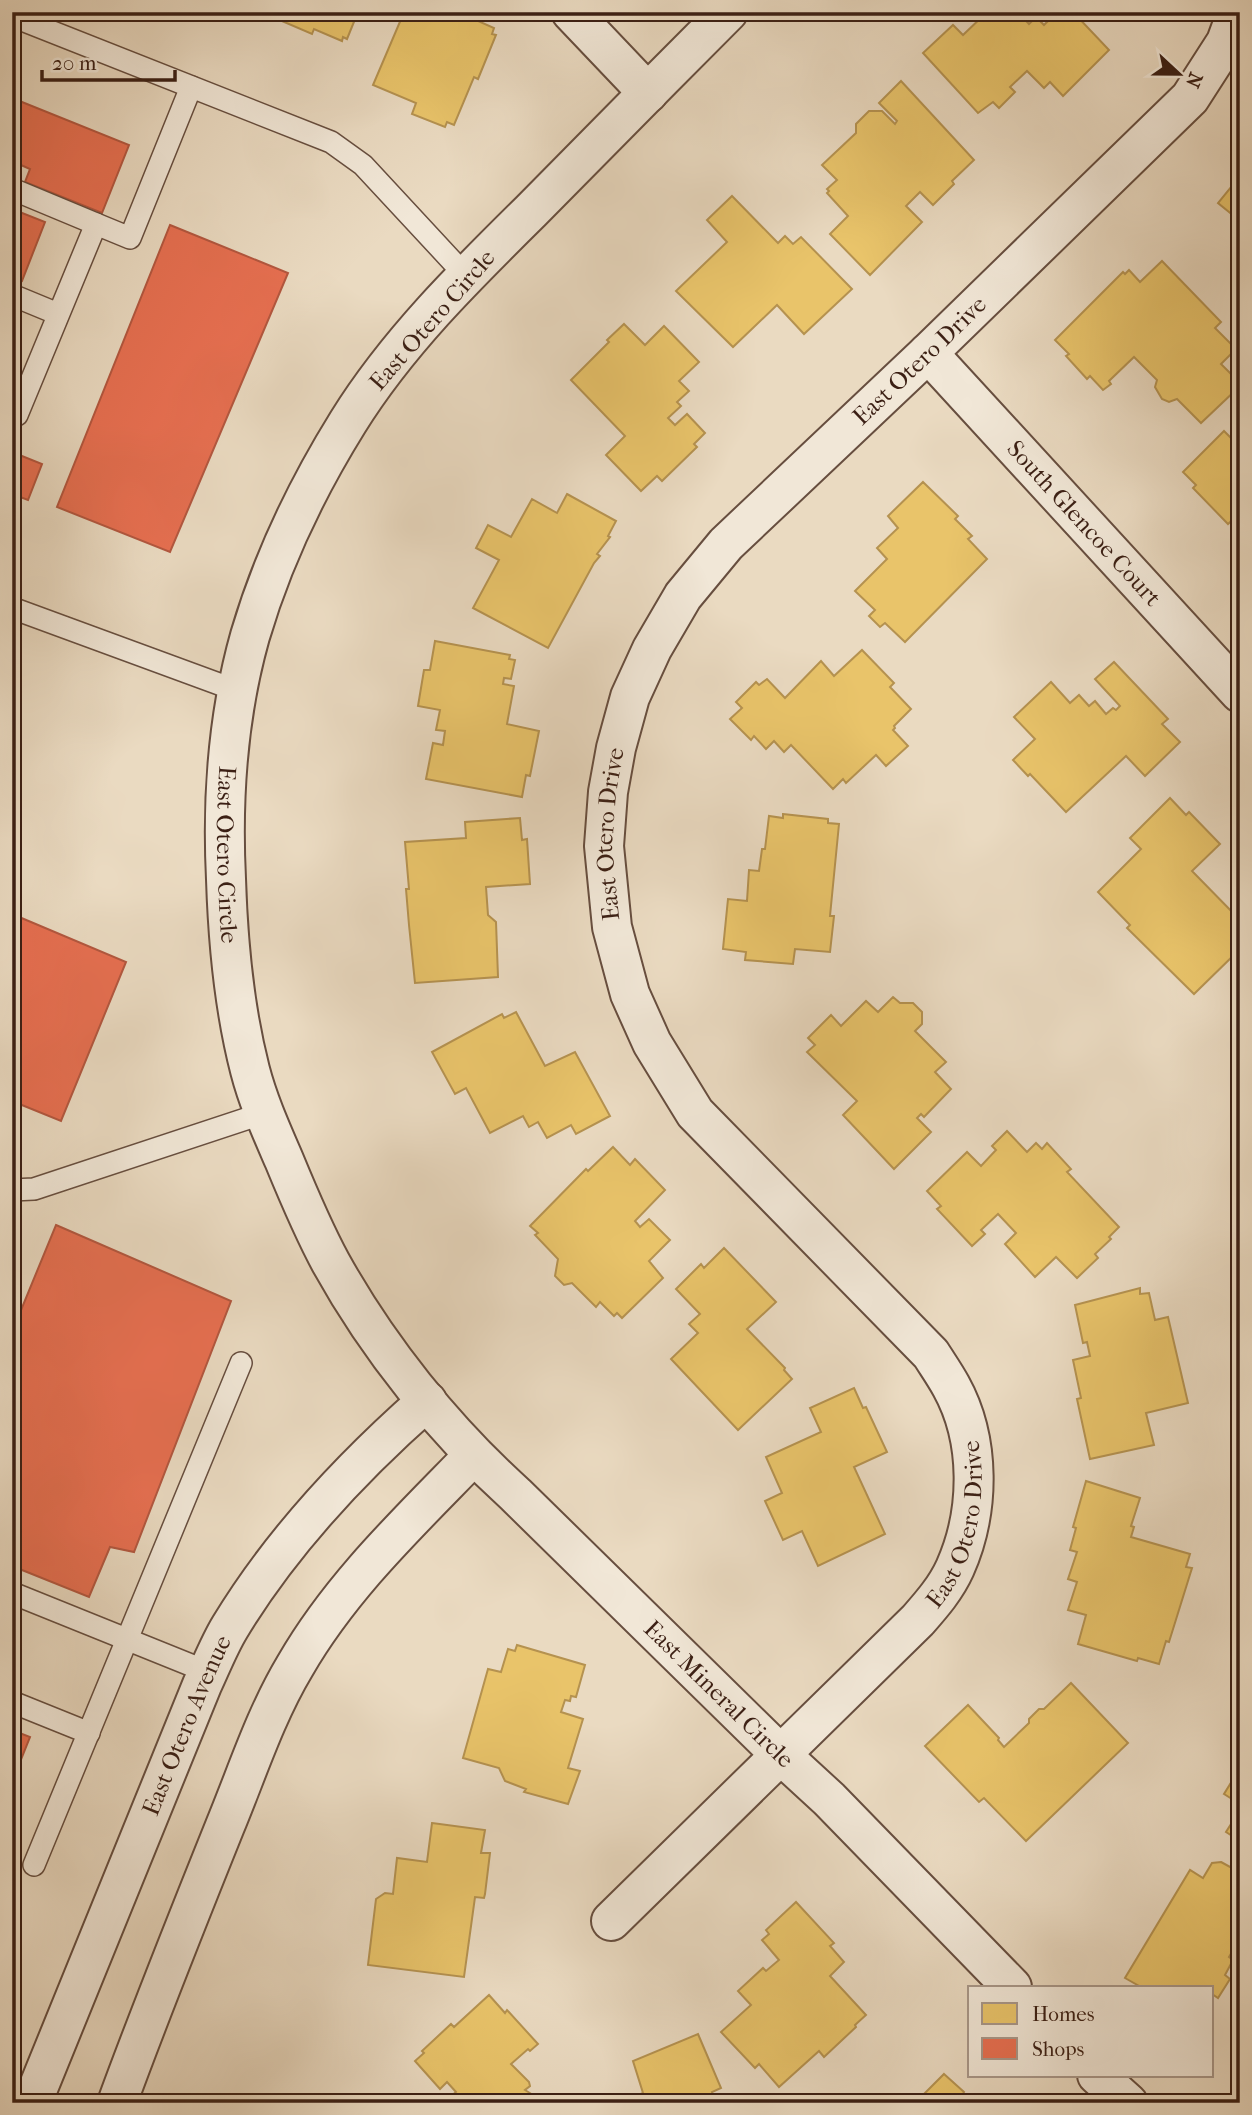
<svg xmlns="http://www.w3.org/2000/svg" width="1252" height="2115" font-family="'IM FELL French Canon',serif">
<style>
.homes{fill:#e9c46a;stroke:#b59250;stroke-width:2}
.shops{fill:#e76f51;stroke:#b3573f;stroke-width:2}
.lines{fill:none;stroke-linecap:round;stroke-linejoin:round}
.lane-casing{stroke:#674e3f;stroke-width:24}
.street-casing{stroke:#674e3f;stroke-width:42}
.lane{stroke:#f1e7d7;stroke-width:21}
.street{stroke:#f1e7d7;stroke-width:38}
.labels{text-anchor:middle;stroke-width:7;stroke-linejoin:round;paint-order:stroke}
.street-label{font-size:24px;fill:#3b1f14;stroke:#f1e7d7}
</style>
<rect width="100%" height="100%" fill="#eadac1"/>
<filter id="stains"><feTurbulence type="fractalNoise" baseFrequency=".00286" numOctaves="4"/><feColorMatrix values="0 0 0 0 .2 0 0 0 0 .09 0 0 0 0 .02 0 0 0 .5 -.17"/></filter>
<radialGradient id="worn" r=".72"><stop offset=".6" stop-color="#630" stop-opacity="0"/><stop offset="1" stop-color="#630" stop-opacity=".3"/></radialGradient>
<!-- homes -->
<g class="homes">
<polygon points="261,12 358,12 347,39 343,37 342,41 314,29 312,34"/>
<polygon points="389,12 458,12 494,28 492,34 496,35 478,79 474,77 454,125 447,122 445,127 412,114 416,103 373,85 402,17"/>
<polygon points="987,12 1018,12 1029,24 1036,17 1044,25 1057,12 1062,15 1066,12 1073,12 1109,50 1063,96 1050,82 1044,88 1027,71 1010,87 1015,92 999,108 993,102 978,113 923,53 953,25 963,35"/>
<polygon points="901,81 974,160 952,181 954,184 933,205 920,192 906,206 922,222 870,275 830,234 848,216 827,193 829,191 827,189 837,180 822,165 856,133 856,124 869,111 882,111 895,124 897,121 879,103"/>
<polygon points="1240,176 1240,221 1218,203"/>
<polygon points="732,196 778,243 785,236 793,244 801,237 852,289 804,334 777,305 733,347 676,291 727,242 707,220"/>
<polygon points="1162,261 1221,322 1215,328 1236,349 1221,364 1240,383 1240,386 1201,423 1177,399 1169,402 1162,399 1155,387 1157,380 1134,357 1109,381 1111,384 1103,390 1090,376 1087,379 1066,356 1069,354 1055,340 1123,272 1125,274 1129,270 1140,282"/>
<polygon points="624,324 645,345 664,326 699,362 679,381 689,391 677,402 681,406 668,418 675,425 687,414 705,433 694,444 697,447 662,481 657,476 641,491 606,455 625,436 571,380 609,342 607,340"/>
<polygon points="1224,431 1236,443 1240,439 1240,513 1228,524 1193,488 1196,485 1183,472"/>
<polygon points="923,482 958,516 955,519 972,536 968,539 987,559 905,642 885,623 880,627 869,616 875,610 855,591 887,559 877,548 898,528 888,516"/>
<polygon points="567,494 616,521 608,536 610,537 597,554 600,556 594,563 548,648 473,608 499,560 476,548 488,525 511,537 532,499 557,513"/>
<polygon points="435,641 510,655 509,659 515,660 511,679 504,678 503,684 514,686 507,724 539,731 530,776 526,775 522,797 426,779 433,743 443,745 445,731 436,730 440,710 418,706 424,670 430,670"/>
<polygon points="862,650 894,683 890,687 911,709 894,726 895,728 893,730 908,746 886,766 876,755 846,783 843,779 833,789 791,745 784,752 774,741 766,749 754,736 751,740 730,719 742,708 736,702 756,682 759,685 767,679 785,698 821,661 834,676"/>
<polygon points="1114,662 1168,719 1162,724 1180,742 1145,776 1126,756 1066,812 1030,774 1028,776 1013,760 1035,739 1014,717 1051,682 1070,703 1079,695 1089,706 1095,701 1106,714 1113,708 1116,710 1120,706 1095,679"/>
<polygon points="1170,798 1186,815 1189,812 1220,844 1192,871 1240,920 1240,949 1194,994 1127,928 1130,925 1098,892 1141,849 1130,838"/>
<polygon points="783,814 828,819 828,823 839,824 830,916 834,916 830,952 795,949 793,964 745,960 746,952 723,949 728,899 747,901 749,870 759,871 762,849 765,849 769,816 783,818"/>
<polygon points="520,818 522,840 527,839 530,884 486,887 488,915 496,922 498,977 415,983 409,925 406,889 409,889 405,842 466,838 465,822"/>
<polygon points="893,997 900,1003 913,1003 922,1012 922,1024 915,1031 946,1062 935,1072 951,1089 924,1117 921,1114 917,1118 931,1132 894,1169 843,1115 857,1101 807,1052 815,1045 808,1038 831,1015 841,1026 866,1001 878,1012"/>
<polygon points="516,1012 545,1066 575,1052 610,1116 576,1134 571,1125 547,1138 538,1122 529,1127 523,1116 490,1133 466,1088 455,1094 432,1052 502,1014 504,1018"/>
<polygon points="1007,1131 1027,1152 1036,1143 1042,1149 1047,1143 1071,1169 1067,1172 1119,1227 1109,1237 1111,1239 1095,1254 1098,1258 1077,1278 1056,1257 1035,1277 1005,1244 1016,1233 998,1214 981,1230 985,1234 972,1246 937,1209 941,1206 927,1191 967,1152 981,1166 996,1150 992,1146"/>
<polygon points="613,1147 630,1165 635,1159 665,1190 635,1221 640,1227 649,1219 670,1240 649,1261 663,1278 622,1318 617,1313 614,1316 600,1302 596,1307 572,1283 564,1285 555,1276 558,1259 535,1235 538,1233 530,1226 586,1169 588,1171"/>
<polygon points="724,1248 776,1302 747,1329 785,1368 784,1370 792,1379 738,1430 671,1359 698,1333 689,1324 700,1314 676,1289 701,1264 704,1268"/>
<polygon points="1140,1288 1140,1294 1149,1293 1155,1320 1168,1317 1188,1403 1146,1413 1154,1445 1090,1459 1077,1399 1081,1398 1073,1360 1090,1356 1087,1342 1083,1343 1075,1305"/>
<polygon points="854,1388 863,1408 866,1407 887,1452 854,1467 885,1534 818,1566 802,1531 783,1540 765,1501 782,1493 766,1457 821,1432 810,1408"/>
<polygon points="1086,1481 1140,1498 1131,1526 1134,1527 1131,1537 1190,1554 1186,1567 1192,1568 1169,1642 1166,1641 1159,1664 1138,1658 1137,1661 1078,1644 1086,1615 1068,1610 1077,1582 1068,1579 1077,1552 1070,1550 1076,1528 1073,1527"/>
<polygon points="517,1645 585,1665 576,1697 571,1696 570,1701 565,1700 561,1712 583,1719 568,1768 580,1771 568,1804 524,1792 526,1789 505,1781 499,1768 463,1758 488,1669 501,1672 508,1649 515,1651"/>
<polygon points="1071,1683 1128,1743 1026,1841 984,1798 979,1802 925,1746 968,1705 999,1738 998,1740 1004,1747 1029,1723 1029,1719 1039,1709 1044,1709"/>
<polygon points="1240,1768 1240,1804 1224,1794"/>
<polygon points="1240,1810 1240,1841 1226,1832"/>
<polygon points="432,1823 485,1830 481,1853 490,1853 485,1894 484,1898 475,1897 464,1977 368,1965 376,1899 385,1893 393,1894 397,1858 427,1862"/>
<polygon points="1221,1862 1232,1868 1234,1876 1240,1879 1240,1949 1235,1947 1229,1957 1233,1960 1225,1975 1230,1979 1218,1998 1212,1994 1212,1987 1141,1987 1125,1978 1190,1870 1203,1878 1212,1863"/>
<polygon points="796,1902 834,1943 830,1946 844,1962 830,1976 866,2015 855,2025 856,2027 824,2057 819,2051 779,2087 759,2064 755,2068 721,2032 751,2005 738,1991 763,1968 766,1971 779,1960 762,1940 769,1934 766,1930"/>
<polygon points="489,1995 505,2013 507,2010 538,2044 530,2051 528,2049 511,2064 529,2082 530,2086 525,2090 546,2103 453,2103 449,2098 456,2092 447,2082 440,2089 415,2061 424,2053 422,2051 451,2024 454,2027"/>
<polygon points="698,2034 721,2088 712,2092 713,2097 699,2103 621,2103 643,2093 633,2061"/>
<polygon points="944,2074 964,2092 963,2094 969,2101 972,2099 975,2103 915,2103"/>
</g>
<!-- shops -->
<g class="shops">
<polygon points="12,98 129,145 102,213 25,182 30,169 12,161"/>
<polygon points="12,209 45,222 22,281 12,277"/>
<polygon points="170,225 288,273 170,552 57,507"/>
<polygon points="12,452 42,464 28,500 12,494"/>
<polygon points="12,914 126,962 61,1121 12,1101"/>
<polygon points="56,1225 231,1301 134,1552 110,1547 89,1597 12,1566 12,1332"/>
<polygon points="12,1730 30,1737 12,1782"/>
</g>
<g class="lines">
<defs>
<g id="lane">
<polyline points="12,16 331,142 363,165 466,276"/>
<polyline points="12,189 96,224 17,415 12,413"/>
<polyline points="96,224 130,238 191,87"/>
<polyline points="12,295 58,314"/>
<polyline points="12,608 238,691"/>
<polyline points="12,1190 34,1189 264,1113"/>
<polyline points="12,1593 208,1672"/>
<polyline points="12,1702 89,1733"/>
<polyline points="34,1865 241,1363"/>
</g>
<g id="street">
<polyline points="571,12 648,93"/>
<path id="s1" d="M 728,12 C 662,78 597,144 531,211 C 465,276 397,343 348,422 C 307,488 272,561 250,636 C 228,714 222,798 226,879 C 228,943 234,1008 250,1070 C 258,1101 271,1130 284,1160 C 298,1194 313,1230 331,1263 C 378,1348 444,1430 516,1495 L 780,1754 L 829,1799 L 1012,1987"/>
<path id="s2" d="M 928,353 L 1240,693"/>
<path id="s3" d="M 611,1921 L 918,1620 C 932,1604 946,1588 955,1568 C 980,1512 981,1440 951,1386 C 945,1375 938,1365 931,1354 L 695,1113 L 652,1043 L 630,994 L 612,927 L 604,846 L 608,792 L 616,748 L 630,697 L 652,649 L 683,596 L 726,544 L 928,353 L 1190,98 L 1226,42 L 1237,12"/>
<polyline points="1097,2075 1128,2103"/>
<path id="s4" d="M 32,2103 L 202,1685 C 211,1666 219,1645 230,1627 C 282,1541 352,1467 427,1401"/>
<path d="M 117,2103 C 151,2010 188,1918 225,1826 C 247,1773 265,1716 295,1666 C 341,1586 409,1522 473,1456"/>
</g>
</defs>
<!-- lane casing -->
<use href="#lane" class="lane-casing"/>
<!-- street casing -->
<use href="#street" class="street-casing"/>
<!-- lane -->
<use href="#lane" class="lane"/>
<!-- street -->
<use href="#street" class="street"/>
</g>
<g class="labels">
<!-- street labels -->
<g class="street-label">
<text transform="translate(432 320) rotate(-49)" y="8">East Otero Circle</text>
<text dy="8" stroke="none"><textPath href="#s3" startOffset="1944">East Otero Drive</textPath></text>
<text dy="8" stroke="none"><textPath href="#s2" startOffset="231">South Glencoe Court</textPath></text>
<text dy="8" stroke="none"><textPath href="#s3" startOffset="1356">East Otero Drive</textPath></text>
<text dy="8" stroke="none"><textPath href="#s1" startOffset="1017">East Otero Circle</textPath></text>
<text dy="8" stroke="none"><textPath href="#s3" startOffset="537">East Otero Drive</textPath></text>
<text dy="8" stroke="none"><textPath href="#s1" startOffset="2026">East Mineral Circle</textPath></text>
<text dy="8" stroke="none"><textPath href="#s4" startOffset="408">East Otero Avenue</textPath></text>
</g>
</g>
<!-- margin -->
<rect width="1252" height="2115" fill="none" stroke="#eadac1" stroke-width="42"/>
<rect x="14" y="14" width="1224" height="2087" fill="none" stroke="#3b1f14" stroke-width="3.5"/>
<rect x="21" y="21" width="1210" height="2073" fill="none" stroke="#3b1f14" stroke-width="2"/>
<!-- legend -->
<rect x="968" y="1986" width="245" height="91" fill="#f1e7d7" stroke="#a89789" stroke-width="2"/>
<rect x="982" y="2003" width="35" height="21" fill="#e9c46a" stroke="#a89789" stroke-width="2"/>
<text x="1032" y="2021" font-size="21" fill="#3b1f14">Homes</text>
<rect x="982" y="2038" width="35" height="21" fill="#e76f51" stroke="#a89789" stroke-width="2"/>
<text x="1032" y="2056" font-size="21" fill="#3b1f14">Shops</text>
<!-- north arrow -->
<g transform="translate(1179 74) rotate(112)" stroke="#f1e7d7" stroke-width="5" paint-order="stroke">
<path d="M0-5L12 26L0 18L-12 26Z" fill="#3b1f14"/>
<text y="-10" font-size="19" font-weight="bold" text-anchor="middle" fill="#3b1f14">N</text>
</g>
<!-- scale -->
<path d="M42 70v10h133v-10" fill="none" stroke="#3b1f14" stroke-width="3.5"/>
<text x="52" y="70" font-size="21" fill="#3b1f14" stroke="#f1e7d7" stroke-width="5" paint-order="stroke">20 m</text>
<rect width="100%" height="100%" filter="url(#stains)"/>
<rect width="100%" height="100%" fill="url(#worn)"/>
</svg>
